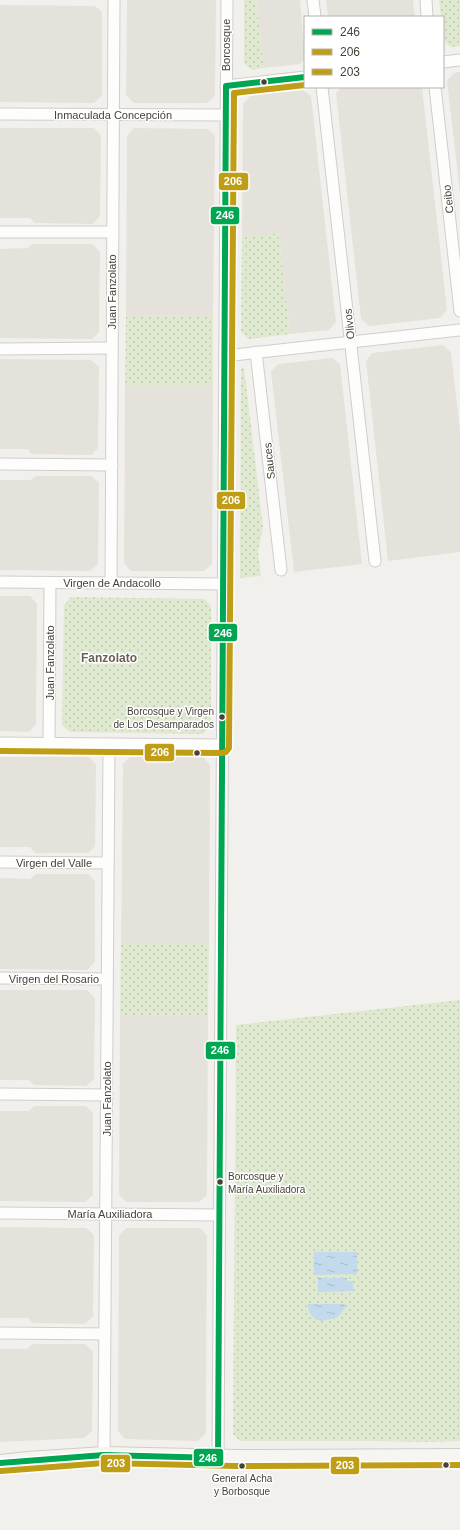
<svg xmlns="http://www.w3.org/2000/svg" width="460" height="1530" font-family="Helvetica,sans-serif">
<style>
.residential{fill:#e5e2dc}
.park{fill:url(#park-dots)}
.water{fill:url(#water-ripples)}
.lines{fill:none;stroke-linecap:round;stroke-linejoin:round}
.street-casing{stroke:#d0cecb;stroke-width:13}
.secondary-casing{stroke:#d0cdc5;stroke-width:18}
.street{stroke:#fdfdfc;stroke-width:11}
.secondary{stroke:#f6f5f1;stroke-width:16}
.bus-1-casing{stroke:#fff;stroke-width:9}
.bus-2-casing{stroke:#fff;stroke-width:9}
.bus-3-casing{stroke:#fff;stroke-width:9}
.bus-1{stroke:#00a651;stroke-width:6}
.bus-2{stroke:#bf9d14;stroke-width:6}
.bus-3{stroke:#bf9d14;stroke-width:6}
.bus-dot{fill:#474239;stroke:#fff;stroke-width:1.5}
.labels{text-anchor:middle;stroke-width:3;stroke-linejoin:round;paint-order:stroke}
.bus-label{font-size:10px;fill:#474239;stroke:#fff;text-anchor:end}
.street-label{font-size:11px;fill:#474239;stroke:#fff}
.neighbourhood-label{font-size:12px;font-weight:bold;fill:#696052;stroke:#fff}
.line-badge{stroke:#fff;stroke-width:1.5}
.badge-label{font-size:11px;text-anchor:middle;font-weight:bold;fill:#fff}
</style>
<defs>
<pattern id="park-dots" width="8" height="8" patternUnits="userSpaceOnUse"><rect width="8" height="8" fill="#dfe9d0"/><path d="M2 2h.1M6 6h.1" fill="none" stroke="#c1c9b3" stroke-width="1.8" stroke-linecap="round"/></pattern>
<pattern id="water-ripples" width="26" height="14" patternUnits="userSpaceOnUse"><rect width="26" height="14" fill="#c2daeb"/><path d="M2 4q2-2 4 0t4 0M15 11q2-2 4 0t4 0" fill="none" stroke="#a8bcca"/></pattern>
</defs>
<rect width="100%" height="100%" fill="#f2f0ed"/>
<!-- residential -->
<g class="residential">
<polygon points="127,0 216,0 215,96 207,103 134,103 126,95"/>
<polygon points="256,0 300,0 305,58 300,64 264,68"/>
<polygon points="326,0 413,0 415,17 328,17"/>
<polygon points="0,5 95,6 102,12 102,95 94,103 0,102"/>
<polygon points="460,72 460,194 447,81 454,73"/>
<polygon points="341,87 422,87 447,310 440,318 369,326 361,319 336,93"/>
<polygon points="303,90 311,96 336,322 329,330 290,334 279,233 242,237 243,104 250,96"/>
<polygon points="0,128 94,128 101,136 100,216 93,224 35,223 30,218 0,218"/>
<polygon points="134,128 208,129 215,136 213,316 126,315 127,136"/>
<polygon points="34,244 92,244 100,252 99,332 92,339 0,338 0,249 29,248 29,246"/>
<polygon points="443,345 451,352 460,430 460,552 388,561 366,361 372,353"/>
<polygon points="332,358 340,364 362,564 294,572 271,372 278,364"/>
<polygon points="0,359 91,360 99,367 98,448 92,455 33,454 29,452 29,449 0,449"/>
<polygon points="125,385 213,385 212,564 204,571 131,571 124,563"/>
<polygon points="37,476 91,476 99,483 98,564 90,571 0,570 0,480 30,480"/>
<polygon points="0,596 30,596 37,604 36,724 29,732 0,731"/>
<polygon points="0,757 89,757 96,765 95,846 88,853 35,853 30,847 0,847"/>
<polygon points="130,757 203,757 210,765 209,944 121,944 123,764"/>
<polygon points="36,874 88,874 95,881 95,962 87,970 0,969 0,878 30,879"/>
<polygon points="0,990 87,990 95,998 94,1079 86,1086 34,1085 29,1080 0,1080"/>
<polygon points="120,1015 208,1016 207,1195 199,1202 126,1202 119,1194"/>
<polygon points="34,1106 86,1106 93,1113 93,1195 85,1202 0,1201 0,1111 29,1111"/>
<polygon points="0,1227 86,1228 94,1235 93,1316 85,1324 33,1323 28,1318 0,1318"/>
<polygon points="127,1228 200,1228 207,1236 206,1433 198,1441 125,1439 118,1431 119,1235"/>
<polygon points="33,1344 85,1344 93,1352 92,1431 84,1438 0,1442 0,1349 27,1349"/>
</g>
<!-- park -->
<g class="park">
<polygon points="244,0 256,0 264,68 251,70 244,63"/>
<polygon points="439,0 460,0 460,46 451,47 443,41 443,17 441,17"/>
<polygon points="279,233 290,334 249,339 241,332 242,237"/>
<polygon points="126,315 213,316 213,385 125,385"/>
<polygon points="244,367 263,527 258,552 261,576 240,578 241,369"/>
<polygon points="71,597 205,599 211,606 211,726 203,734 70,732 62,725 64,605"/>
<polygon points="121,944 209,944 208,1016 120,1015"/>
<polygon points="460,1000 460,1441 426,1442 373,1441 240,1441 233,1434 236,1025"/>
</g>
<!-- water -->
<g class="water">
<polygon points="314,1252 357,1252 357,1274 314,1275"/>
<polygon points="318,1278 347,1278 347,1281 353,1281 353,1291 318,1292"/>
<polygon points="308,1304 346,1304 342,1312 337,1317 323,1321 316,1319 312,1316 308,1309"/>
</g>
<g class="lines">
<defs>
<g id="street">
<polyline points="313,0 315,17"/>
<polyline points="426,0 427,17"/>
<polyline points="443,62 460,60"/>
<polyline points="226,86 305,77"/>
<polyline points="322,87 375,561"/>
<polyline points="435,87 460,311"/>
<polyline points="0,114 226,115"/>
<polyline points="0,232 113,232"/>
<polyline points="0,349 112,348"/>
<polyline points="256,352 281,570"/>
<polyline points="225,356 460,330"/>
<polyline points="0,464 112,465"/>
<polyline points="0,582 223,584"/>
<polyline points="111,583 114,0"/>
<polyline points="0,743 222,745"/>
<polyline points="49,743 50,583"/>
<polyline points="0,862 108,863"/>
<polyline points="0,978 107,979"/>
<polyline points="0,1094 107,1095"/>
<polyline points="0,1213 219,1215"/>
<polyline points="0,1333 105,1334"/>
<polyline points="104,1455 109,744"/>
<polyline points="218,1458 227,0"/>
</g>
<polyline id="secondary" points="0,1463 28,1460 104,1455 237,1458 460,1457"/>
</defs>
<!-- street casing -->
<use href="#street" class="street-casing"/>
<!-- secondary casing -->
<use href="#secondary" class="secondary-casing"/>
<!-- street -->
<use href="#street" class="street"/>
<!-- secondary -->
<use href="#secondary" class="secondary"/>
<defs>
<polyline id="bus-1" points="0,1463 104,1455 218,1458 226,86 305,77"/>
<polyline id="bus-2" points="0,751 222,753 226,752 229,748 234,93 305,85"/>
<polyline id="bus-3" points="1,1471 104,1463 237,1466 460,1465"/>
</defs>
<!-- bus-1 casing -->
<use href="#bus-1" class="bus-1-casing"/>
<!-- bus-2 casing -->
<use href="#bus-2" class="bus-2-casing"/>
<!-- bus-3 casing -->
<use href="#bus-3" class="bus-3-casing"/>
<!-- bus-1 -->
<use href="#bus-1" class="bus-1"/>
<!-- bus-2 -->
<use href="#bus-2" class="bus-2"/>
<!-- bus-3 -->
<use href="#bus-3" class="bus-3"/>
</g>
<!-- markers -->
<g class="bus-dot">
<circle cx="264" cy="82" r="3.5"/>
<circle cx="222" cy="717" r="3.5"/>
<circle cx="197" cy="753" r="3.5"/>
<circle cx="220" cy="1182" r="3.5"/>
<circle cx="446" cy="1465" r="3.5"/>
<circle cx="242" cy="1466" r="3.5"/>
</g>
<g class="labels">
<!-- bus labels -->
<g class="bus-label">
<text x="214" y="715">Borcosque y Virgen<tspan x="214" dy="13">de Los Desamparados</tspan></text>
<text x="228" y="1180" text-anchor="start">Borcosque y<tspan x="228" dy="13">María Auxiliadora</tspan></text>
<text x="242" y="1482" text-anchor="middle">General Acha<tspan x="242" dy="13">y Borbosque</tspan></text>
</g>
<!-- street labels -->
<g class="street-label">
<text transform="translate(226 45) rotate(-90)" y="4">Borcosque</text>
<text x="113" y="119">Inmaculada Concepción</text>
<text transform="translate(448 199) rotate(-96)" y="4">Ceibo</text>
<text transform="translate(112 292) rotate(-90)" y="4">Juan Fanzolato</text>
<text transform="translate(349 324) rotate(-96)" y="4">Olivos</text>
<text transform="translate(269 461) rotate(-96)" y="4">Sauces</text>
<text x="112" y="587">Virgen de Andacollo</text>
<text transform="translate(50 663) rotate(-90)" y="4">Juan Fanzolato</text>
<text x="54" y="867">Virgen del Valle</text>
<text x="54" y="983">Virgen del Rosario</text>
<text transform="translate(107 1099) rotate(-90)" y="4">Juan Fanzolato</text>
<text x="110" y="1218">María Auxiliadora</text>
</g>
<!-- neighbourhood labels -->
<g class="neighbourhood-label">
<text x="109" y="662">Fanzolato</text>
</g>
</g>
<g class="line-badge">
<rect x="218" y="172" width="31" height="19" rx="4" fill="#bf9d14"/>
<rect x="210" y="206" width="30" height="19" rx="4" fill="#00a651"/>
<rect x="216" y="491" width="30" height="19" rx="4" fill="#bf9d14"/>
<rect x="208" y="623" width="30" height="19" rx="4" fill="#00a651"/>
<rect x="144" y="743" width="31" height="19" rx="4" fill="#bf9d14"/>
<rect x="205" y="1041" width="31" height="19" rx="4" fill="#00a651"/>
<rect x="193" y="1448" width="31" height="19" rx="4" fill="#00a651"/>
<rect x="100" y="1454" width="31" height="19" rx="4" fill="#bf9d14"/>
<rect x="330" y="1456" width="30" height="19" rx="4" fill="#bf9d14"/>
</g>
<g class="badge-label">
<text x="233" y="185">206</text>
<text x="225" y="219">246</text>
<text x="231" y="504">206</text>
<text x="223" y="637">246</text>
<text x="160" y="756">206</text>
<text x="220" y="1054">246</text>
<text x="208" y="1462">246</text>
<text x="116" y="1467">203</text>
<text x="345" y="1469">203</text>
</g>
<!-- legend -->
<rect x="304" y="16" width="140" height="72" fill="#ffffff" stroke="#b5b3b0"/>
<rect x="312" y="29" width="20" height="6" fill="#00a651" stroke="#b5b3b0"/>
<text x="340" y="36" font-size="12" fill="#474239">246</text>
<rect x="312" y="49" width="20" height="6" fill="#bf9d14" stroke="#b5b3b0"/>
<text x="340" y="56" font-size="12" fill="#474239">206</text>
<rect x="312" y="69" width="20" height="6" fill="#bf9d14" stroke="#b5b3b0"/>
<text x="340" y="76" font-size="12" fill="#474239">203</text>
</svg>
